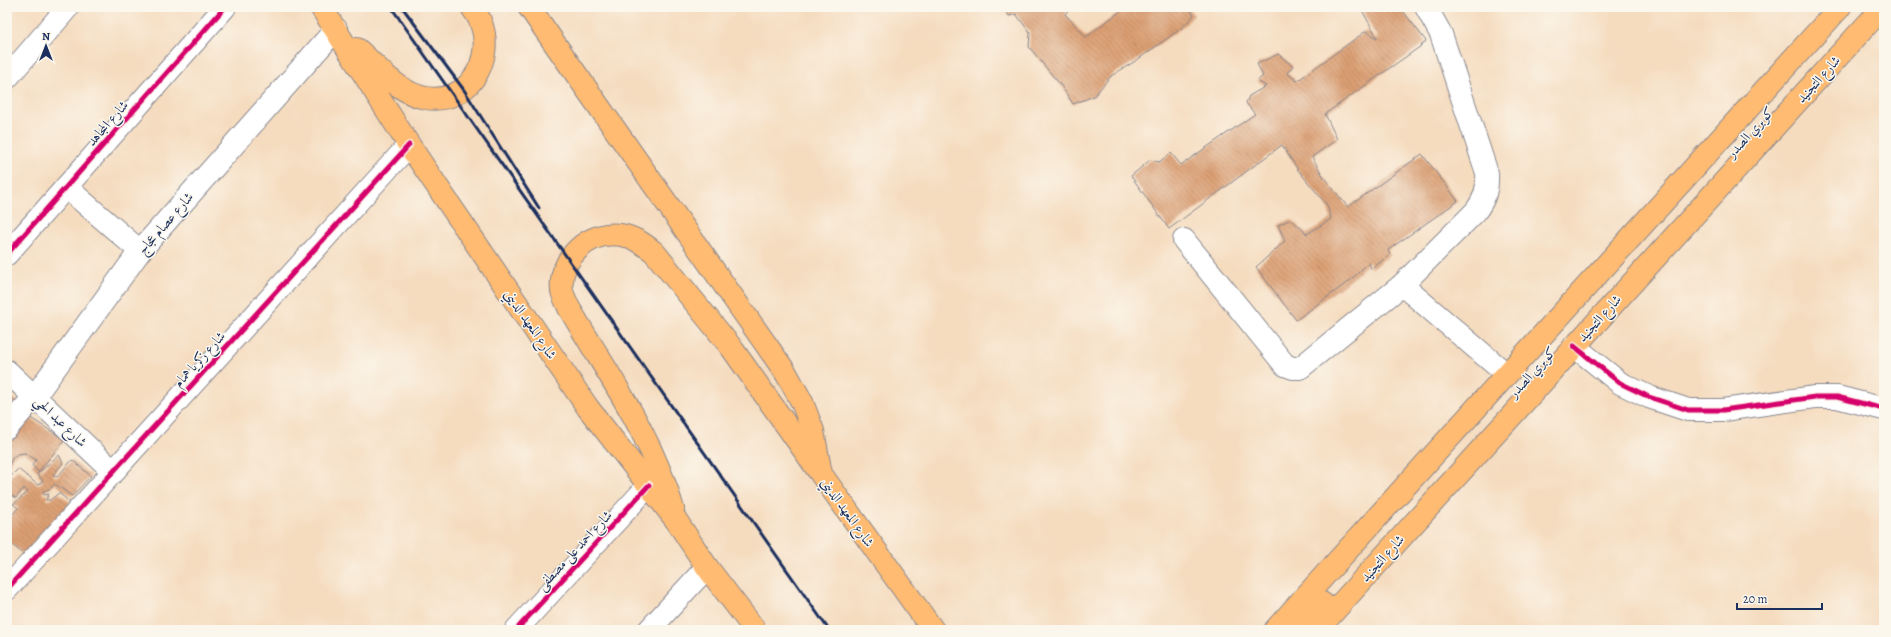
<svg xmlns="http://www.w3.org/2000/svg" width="1891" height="637" font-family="Alegreya,Amiri,serif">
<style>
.building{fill:url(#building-back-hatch)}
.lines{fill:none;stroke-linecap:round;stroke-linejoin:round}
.minor-casing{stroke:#88868e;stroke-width:24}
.major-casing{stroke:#88868e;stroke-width:24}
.highway-casing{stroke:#88868e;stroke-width:24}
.minor{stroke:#fff;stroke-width:22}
.major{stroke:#ffbb71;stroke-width:22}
.highway{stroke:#ffbb71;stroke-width:22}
.rail{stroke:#1b2f5e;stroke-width:3}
.cycleway-casing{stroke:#fbf7ec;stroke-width:8}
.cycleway{stroke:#d6006c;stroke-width:5}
.labels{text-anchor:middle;stroke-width:3;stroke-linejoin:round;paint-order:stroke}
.street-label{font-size:14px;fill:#1b2f5e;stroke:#fbf7ec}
</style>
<defs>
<pattern id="building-back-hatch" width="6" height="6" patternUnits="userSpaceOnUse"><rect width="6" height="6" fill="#dc9f72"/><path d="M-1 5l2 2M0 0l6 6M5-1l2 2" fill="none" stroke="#b28261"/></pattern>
</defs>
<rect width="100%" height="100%" fill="#fbf7ec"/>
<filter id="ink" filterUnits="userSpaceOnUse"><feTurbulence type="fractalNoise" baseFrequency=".025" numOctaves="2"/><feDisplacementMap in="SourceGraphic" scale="8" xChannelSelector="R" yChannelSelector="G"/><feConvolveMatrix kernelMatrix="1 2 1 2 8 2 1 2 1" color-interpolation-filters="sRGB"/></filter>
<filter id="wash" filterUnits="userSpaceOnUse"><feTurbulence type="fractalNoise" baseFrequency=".012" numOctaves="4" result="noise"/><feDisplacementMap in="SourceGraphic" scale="16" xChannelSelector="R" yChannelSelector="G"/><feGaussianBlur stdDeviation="0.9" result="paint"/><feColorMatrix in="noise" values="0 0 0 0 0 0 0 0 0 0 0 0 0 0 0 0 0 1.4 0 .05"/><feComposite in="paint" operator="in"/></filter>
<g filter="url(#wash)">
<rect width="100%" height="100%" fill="#f5dcbf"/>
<g id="blocks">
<!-- building -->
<g class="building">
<polygon points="1003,7 1071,7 1065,14 1086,37 1126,7 1188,7 1194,15 1183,27 1137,60 1111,76 1094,96 1073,104 1062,87 1029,47 1030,33 1016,14 1009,16"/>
<polygon points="1366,7 1400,7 1426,41 1421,46 1325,114 1337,139 1312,157 1325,179 1348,207 1422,154 1458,201 1388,250 1390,255 1371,269 1369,262 1352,279 1296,320 1256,267 1285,241 1278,225 1291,219 1307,234 1331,219 1327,205 1298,170 1282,145 1169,229 1131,176 1150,160 1159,162 1171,153 1181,165 1255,114 1246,103 1249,96 1266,86 1257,81 1263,76 1257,64 1278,54 1293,66 1287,73 1297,81 1366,31 1378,39 1363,12"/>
<polygon points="7,395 19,403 7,416"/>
<polygon points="29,417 65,440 38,472 32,465 36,460 25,453 18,454 13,457 7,469 7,442"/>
<polygon points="59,455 63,463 53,475 57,477 72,460 91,476 72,496 55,484 51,488 42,492 44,495 49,494 46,500 50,500 59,493 72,504 24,555 7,540 7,521 18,508 13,504 28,492 24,488 16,498 7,493 7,480 18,469 38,485 43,481 37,474"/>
</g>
</g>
</g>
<g filter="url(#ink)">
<use href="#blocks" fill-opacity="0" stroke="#88868e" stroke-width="1"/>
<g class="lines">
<defs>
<g id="minor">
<path d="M 1426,7 L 1441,34 L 1487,173 C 1488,189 1485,199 1475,212 L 1402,285 L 1498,367"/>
<polyline points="7,78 68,7"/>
<polyline points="66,187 140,251"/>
<polyline points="1184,240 1285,365 1293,368 1300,368 1402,285"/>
<polyline points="7,254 225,7"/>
<polyline points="1574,346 1620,383 1649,397 1688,410 1723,410 1815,397 1837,397 1884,409"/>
<polyline points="7,371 114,472"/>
<polyline points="7,428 35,396 140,251 336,29"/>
<polyline points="7,589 409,145"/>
<polyline points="516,630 649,485"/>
<polyline points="649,630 707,567"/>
</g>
<g id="major">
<polyline points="321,7 409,145 588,408 676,520 707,567 755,630"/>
<polyline points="529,7 786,373 802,402 813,431 821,474 933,630"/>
<path d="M 357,49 C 377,66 399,94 426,98 C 468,105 495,60 481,23 C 479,17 475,12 472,7"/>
<path d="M 673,509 C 652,435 607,373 569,308 C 567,303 563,296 562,291 C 558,259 589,230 621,235 C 634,237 644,244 654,252 L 731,347 L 818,470"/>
</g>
<g id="highway">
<polyline points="1275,630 1840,7"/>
<polyline points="1298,630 1322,603"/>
<polyline points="1317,630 1883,7"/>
</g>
</defs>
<!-- minor casing -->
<use href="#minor" class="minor-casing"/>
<!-- major casing -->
<use href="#major" class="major-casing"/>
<!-- highway casing -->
<use href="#highway" class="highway-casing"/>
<!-- minor -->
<use href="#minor" class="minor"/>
<!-- major -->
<use href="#major" class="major"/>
<!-- highway -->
<use href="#highway" class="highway"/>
<!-- rail -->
<g class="rail">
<polyline points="391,7 829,630"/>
<polyline points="402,7 464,90 539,208"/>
</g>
<defs>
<g id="cycleway">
<polyline points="7,254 225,7"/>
<polyline points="1574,346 1620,383 1649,397 1688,410 1723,410 1815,397 1837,397 1884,409"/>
<polyline points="7,589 409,145"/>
<polyline points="516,630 649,485"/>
</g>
</defs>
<!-- cycleway casing -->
<use href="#cycleway" class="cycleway-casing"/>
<!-- cycleway -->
<use href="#cycleway" class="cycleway"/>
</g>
</g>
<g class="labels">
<!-- street labels -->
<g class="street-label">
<text transform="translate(1818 79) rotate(-48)" y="5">شارع التجنيد</text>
<text transform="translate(107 123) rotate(-49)" y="5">شارع المجاهد</text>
<text transform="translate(1750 132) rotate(-48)" y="5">كوبري الصدر</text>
<text transform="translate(165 223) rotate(-49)" y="5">شارع عصام عجاج</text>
<text transform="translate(1599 318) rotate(-48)" y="5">شارع التجنيد</text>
<text transform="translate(531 324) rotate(56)" y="5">شارع المعهد الديني</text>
<text transform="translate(199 359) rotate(-48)" y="5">شارع زكريا همام</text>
<text transform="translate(1532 372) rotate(-48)" y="5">كوبري الصدر</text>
<text transform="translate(61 421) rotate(44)" y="5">شارع عبد الحي</text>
<text transform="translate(848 512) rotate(55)" y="5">شارع المعهد الديني</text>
<text transform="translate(574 550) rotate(-47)" y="5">شارع احمد على مصطفى</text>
<text transform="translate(1382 558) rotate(-48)" y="5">شارع التجنيد</text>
</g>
</g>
<!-- margin -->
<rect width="1891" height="637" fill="none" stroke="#fbf7ec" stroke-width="24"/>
<!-- north arrow -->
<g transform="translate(46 46)" stroke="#fbf7ec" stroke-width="3" paint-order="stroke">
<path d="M0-3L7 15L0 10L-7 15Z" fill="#1b2f5e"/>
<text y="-6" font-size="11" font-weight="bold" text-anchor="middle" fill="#1b2f5e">N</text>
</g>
<!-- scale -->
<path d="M1737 603v6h85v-6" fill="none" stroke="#1b2f5e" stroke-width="2"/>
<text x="1743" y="603" font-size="12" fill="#1b2f5e" stroke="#fbf7ec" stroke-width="3" paint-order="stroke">20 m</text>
</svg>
